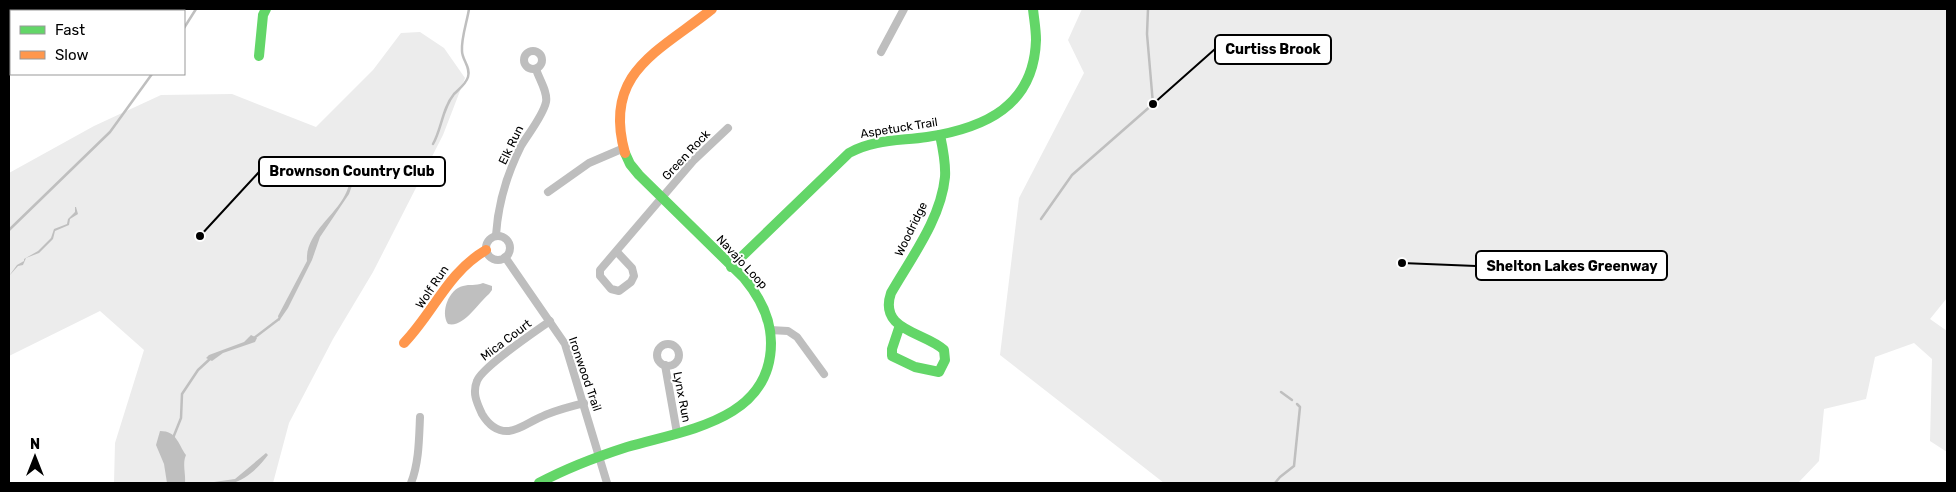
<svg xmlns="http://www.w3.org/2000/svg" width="1956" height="492" font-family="Rubik,sans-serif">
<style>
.green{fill:#ececec}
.water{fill:#bfbfbf}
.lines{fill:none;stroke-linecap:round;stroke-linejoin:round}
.stream{stroke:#bfbfbf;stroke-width:2.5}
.street{stroke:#bebebe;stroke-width:8}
.fast{stroke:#63d668;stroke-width:10}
.slow{stroke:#ff974d;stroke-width:10}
.labels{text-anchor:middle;stroke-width:4;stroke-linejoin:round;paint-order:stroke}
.street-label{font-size:12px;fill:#000;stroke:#fff}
.leader{fill:none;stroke:#000;stroke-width:2}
.callout-dot{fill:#000;stroke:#fff;stroke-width:2}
.callout{fill:#fff;stroke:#000;stroke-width:2}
.callout-label{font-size:14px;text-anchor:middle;font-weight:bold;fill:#000}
</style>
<rect width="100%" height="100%" fill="#fff"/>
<!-- green -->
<g class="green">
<polygon points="1082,9 1947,9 1947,298 1930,319 1947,331 1947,452 1930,441 1932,359 1914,343 1875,357 1866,399 1824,409 1819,461 1798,483 1164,483 1000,355 1019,198 1084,73 1068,40"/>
<polygon points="420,32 444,48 465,78 443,135 373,272 333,339 289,423 273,483 114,483 115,443 144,350 100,311 9,356 9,173 94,126 161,95 232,94 316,127 373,70 401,33"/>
</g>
<!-- water -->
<g class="water">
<path d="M 363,157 L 365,157 L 366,160 L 360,163 L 349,194 L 320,237 L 312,260 L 288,308 L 279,321 L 278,316 L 307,261 C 305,234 334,217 345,195 C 352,183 350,165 363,157 Z"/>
<polygon points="75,207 76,207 78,214 70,219 69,225 55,231 53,239 39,253 26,258 23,265 18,266 9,276 17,265 24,261 24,259 38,251 51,238 54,229 67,224 68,219 75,212"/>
<path d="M 483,283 L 492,286 L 492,290 L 489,294 C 478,303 464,328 448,324 C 440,312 449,289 463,286 C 470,284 475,286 483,283 Z"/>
<polygon points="251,335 257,338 255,342 223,353 212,361 206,358 209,355 244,342"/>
<path d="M 160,431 C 177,431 178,444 186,455 C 182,463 186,474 185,483 L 167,483 L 164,464 L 156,445 Z"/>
<path d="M 266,453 L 268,455 C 260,466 246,480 232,483 C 225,485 215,483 207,483 L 235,479 Z"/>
</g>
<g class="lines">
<!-- stream -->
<g class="stream">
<polyline points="184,28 196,9"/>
<path d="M 433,144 C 442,128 442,109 454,94 C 459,89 466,84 468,77 C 471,67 462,60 462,51 C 461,38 467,22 469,9"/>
<polyline points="1041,219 1072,175 1153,104 1147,34 1148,9"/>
<polyline points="9,230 110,132 152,74"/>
<polyline points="254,338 279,319"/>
<polyline points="1281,392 1292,400"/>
<polyline points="173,438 181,418 182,394 198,370 211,358"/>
<polyline points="1275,483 1280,477 1294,466 1300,407 1297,404"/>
</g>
<!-- street -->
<g class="street">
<polyline points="162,11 164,9"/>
<polyline points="9,36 11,36"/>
<circle cx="533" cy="60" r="9"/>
<polyline points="881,52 904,9"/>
<polyline points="548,192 589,163 624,148"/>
<path d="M 496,235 C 498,204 507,174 521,146 C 528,134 543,116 546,102 C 548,92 539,79 536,69"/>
<circle cx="498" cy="248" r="12"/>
<polyline points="617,252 632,268 634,276 631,282 619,291 611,289 600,276 600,270 694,160 728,128"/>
<polyline points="505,257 565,344 607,483"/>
<path d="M 550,321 C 536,331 482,367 477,381 C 472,393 477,403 482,414 C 488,424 497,432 509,431 C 520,430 531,421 541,417 C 555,410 570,407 584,403"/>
<polyline points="770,330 788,331 797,337 824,374"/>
<circle cx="668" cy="355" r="11"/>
<polyline points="665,365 677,433"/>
<path d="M 411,483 C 419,463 419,439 420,417"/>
</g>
<!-- fast -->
<g class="fast">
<polyline points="259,56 263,15 266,9"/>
<path d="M 731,267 L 849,153 C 874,139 900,141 927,137 C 985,128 1034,106 1036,40 C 1036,29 1034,19 1033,9"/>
<path d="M 899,328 L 892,349 L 892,356 L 915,367 L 939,372 L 945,360 L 944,350 C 925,332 878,331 891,293 C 911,258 941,219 945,177 C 946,163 943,149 940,135"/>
<path d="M 539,483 C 567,468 596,457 627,447 C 684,430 771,421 771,343 C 771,318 760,297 744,278 L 639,175 L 630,164 L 625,153"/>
</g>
<!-- slow -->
<g class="slow">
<path d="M 625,153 C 602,72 660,51 712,9"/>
<path d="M 404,343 C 434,312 447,273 486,250"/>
</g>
</g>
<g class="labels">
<!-- street labels -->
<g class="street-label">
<text transform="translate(899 128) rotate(-9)" y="4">Aspetuck Trail</text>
<text transform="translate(511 145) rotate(-64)" y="4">Elk Run</text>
<text transform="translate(686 155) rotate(-47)" y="4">Green Rock</text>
<text transform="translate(911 229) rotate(-64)" y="4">Woodridge</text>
<text transform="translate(742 262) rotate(47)" y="4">Navajo Loop</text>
<text transform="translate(432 287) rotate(-56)" y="4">Wolf Run</text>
<text transform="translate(506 340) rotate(-37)" y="4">Mica Court</text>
<text transform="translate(585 374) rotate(71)" y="4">Ironwood Trail</text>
<text transform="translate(682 397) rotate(79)" y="4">Lynx Run</text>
</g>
</g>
<!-- callouts -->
<path class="leader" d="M1153 104L1215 49M200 236L259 172M1402 263L1476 266"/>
<g class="callout-dot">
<circle cx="1153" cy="104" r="5"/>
<circle cx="200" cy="236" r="5"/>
<circle cx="1402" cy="263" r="5"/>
</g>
<g class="callout">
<rect x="1215" y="35" width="116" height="29" rx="5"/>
<rect x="259" y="157" width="186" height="29" rx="5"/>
<rect x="1476" y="251" width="191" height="29" rx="5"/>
</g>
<g class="callout-label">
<text x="1273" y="54">Curtiss Brook</text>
<text x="352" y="176">Brownson Country Club</text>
<text x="1572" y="271">Shelton Lakes Greenway</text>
</g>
<!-- border -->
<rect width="1956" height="492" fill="none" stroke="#000000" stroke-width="20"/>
<!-- legend -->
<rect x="10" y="10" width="175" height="65" fill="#ffffff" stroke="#999999"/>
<rect x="20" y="26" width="25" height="8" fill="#63d668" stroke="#999999"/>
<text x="55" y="35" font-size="15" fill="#000000">Fast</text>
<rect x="20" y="51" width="25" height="8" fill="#ff974d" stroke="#999999"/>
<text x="55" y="60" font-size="15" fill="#000000">Slow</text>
<!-- north arrow -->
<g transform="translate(35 457)" stroke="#ffffff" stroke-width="4" paint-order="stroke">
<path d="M0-4L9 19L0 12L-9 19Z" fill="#000000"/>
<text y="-8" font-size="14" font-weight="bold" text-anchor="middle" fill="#000000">N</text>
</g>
</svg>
